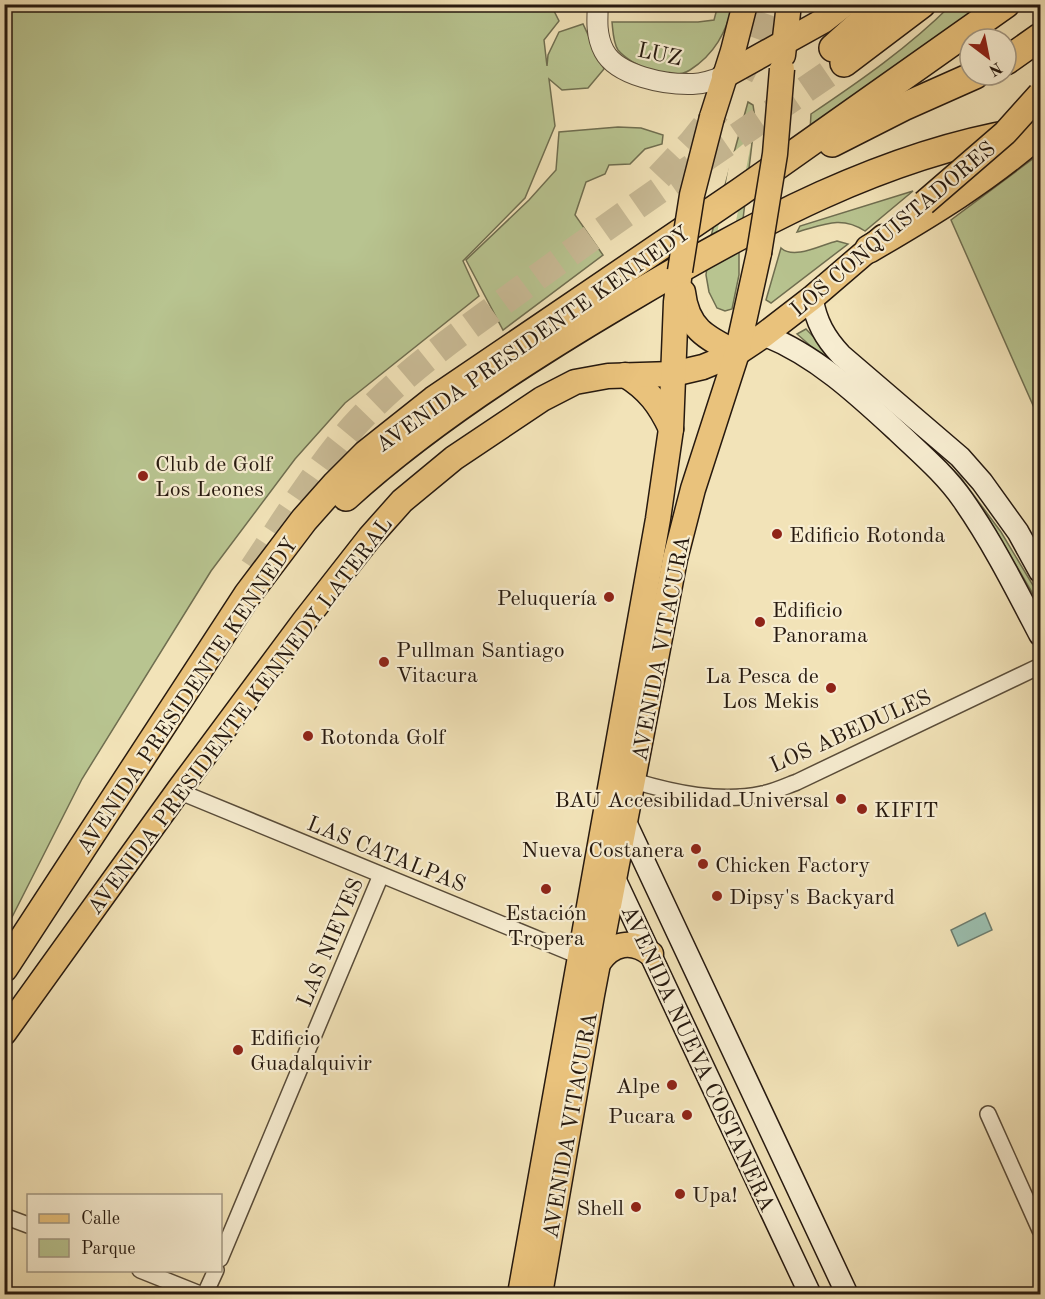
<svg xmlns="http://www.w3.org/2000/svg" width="1045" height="1299" font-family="'Old Standard TT',serif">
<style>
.green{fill:#b8c490;stroke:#6f6e50;stroke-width:1.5}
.water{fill:#9bbeae;stroke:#6c7c6e;stroke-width:1.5}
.pier{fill:#f2e3b8}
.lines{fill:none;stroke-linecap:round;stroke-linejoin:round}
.motorway-tunnel{stroke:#c9bb96;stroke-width:27;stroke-dasharray:27 14;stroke-linecap:butt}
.minor-casing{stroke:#594c39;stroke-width:18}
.tertiary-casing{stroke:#594c39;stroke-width:22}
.secondary-casing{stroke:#26190f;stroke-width:24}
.primary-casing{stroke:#26190f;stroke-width:27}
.motorway-casing{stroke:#26190f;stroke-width:30}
.minor{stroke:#f7edd1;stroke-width:15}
.tertiary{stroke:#f7edd1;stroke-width:20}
.secondary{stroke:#f7edd1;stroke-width:21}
.primary{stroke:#e9c27c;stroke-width:24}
.motorway{stroke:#e9c27c;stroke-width:27}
.primary-bridge-casing{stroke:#26190f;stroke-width:27;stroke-linecap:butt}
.primary-bridge{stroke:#e9c27c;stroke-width:24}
.poi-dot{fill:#8f2418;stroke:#f7edd1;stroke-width:2}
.labels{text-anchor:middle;stroke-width:4.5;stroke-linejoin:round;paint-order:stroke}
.street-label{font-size:22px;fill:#26190f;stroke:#f7edd1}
.poi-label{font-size:22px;fill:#26190f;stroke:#f7edd1;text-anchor:start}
</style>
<rect width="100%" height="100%" fill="#f2e3b8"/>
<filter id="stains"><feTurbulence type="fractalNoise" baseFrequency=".00333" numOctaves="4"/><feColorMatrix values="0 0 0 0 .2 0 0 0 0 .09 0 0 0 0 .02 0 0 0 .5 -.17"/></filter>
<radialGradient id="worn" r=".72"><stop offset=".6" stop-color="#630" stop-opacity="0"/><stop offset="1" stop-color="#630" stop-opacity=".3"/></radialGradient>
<!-- green -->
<g class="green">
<polygon points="5,5 551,5 559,21 544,40 547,66 548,55 559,32 583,24 604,69 588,88 562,90 549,79 555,126 525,198 463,261 479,296 345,403 295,459 211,571 82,779 5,931"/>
<path d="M 718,5 L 733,5 C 726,32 715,54 690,70 C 672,82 631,66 618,50 C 613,42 613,31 612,22 L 698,22 L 714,20 Z"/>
<path d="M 951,5 L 995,5 L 810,131 L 811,114 C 860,81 909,47 951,5 Z"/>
<polygon points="748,102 753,105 755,118 739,253 739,275 732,309 725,311 717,308 709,292 706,275 711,236"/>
<polygon points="618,127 641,128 663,135 662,144 645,149 630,164 609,165 605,174 586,182 575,215 603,255 503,330 466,260 529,200 556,170 559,132"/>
<polygon points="1038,155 1040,155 1040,421 951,220"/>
<path d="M 913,191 L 865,231 C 841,215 823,225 797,232 L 800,226 Z"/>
<path d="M 837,241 L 848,244 L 771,303 L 766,300 L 781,248 C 794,260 821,245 837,241 Z"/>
<polygon points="806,329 849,374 921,436 961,478 1001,532 1040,597 1040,606 983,509 931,452 797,334"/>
</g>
<!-- water -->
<polygon class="water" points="985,913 992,930 958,946 951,930"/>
<!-- pier -->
<polygon class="pier" points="747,141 749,141 751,144 729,257 714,266 712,263 731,154"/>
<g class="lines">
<!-- motorway-tunnel -->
<g class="motorway-tunnel">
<polyline points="740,76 755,47 771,4"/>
<polyline points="659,177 692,142 717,111"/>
<path d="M 253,568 C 285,520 316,470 353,427 C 402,373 462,332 521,289 C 627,211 736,137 844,63"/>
</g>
<defs>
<g id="minor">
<path d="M 634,781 C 674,793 720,803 762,794 C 774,792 786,786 797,782 L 1040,666"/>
<polyline points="178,791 579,956"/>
<polyline points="988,1114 1040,1230"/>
<polyline points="4,1216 28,1225"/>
<polyline points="220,1259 381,875"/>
<polyline points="140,1270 200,1294"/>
<polyline points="205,1294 216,1270"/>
</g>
<path id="tertiary" d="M 598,4 C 597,20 596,36 604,51 C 617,76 666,85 693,84 C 704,84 714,80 724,76"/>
<g id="secondary">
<path d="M 812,298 C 816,322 825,338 841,355 L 960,457 L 982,482 L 1018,532 L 1040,572"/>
<path d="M 764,335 C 815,355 857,394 897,431 C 920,453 945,474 963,500 C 993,543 1016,589 1040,635"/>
<polyline points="626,823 847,1294"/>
<polyline points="612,873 810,1294"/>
</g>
<g id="primary">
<polyline points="783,55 789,4"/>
<polyline points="724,76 823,21 845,4"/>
<polyline points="712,117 733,51 745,4"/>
<path d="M 683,292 C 687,329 707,338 737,353"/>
<path d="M 625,375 C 648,389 660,405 671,429"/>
<path d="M 599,962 C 612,943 632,939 651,954"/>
<polyline points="4,1033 178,791 305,620 370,537 402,501 454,458 542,399 575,382 608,376 673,374 703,367 737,353 764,335 812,298 883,237"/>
<polyline points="520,1294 658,519 671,429 676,302 680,271"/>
<polyline points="540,1294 592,995 675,559 693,489 737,353 759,253"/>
</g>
<g id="motorway">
<polyline points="833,48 882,4"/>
<polyline points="1006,61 1040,37"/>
<polyline points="844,63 922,4"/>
<polyline points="832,143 903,107 975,75"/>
<path d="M 869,249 C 929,214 989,178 1040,132"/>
<path d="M 346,497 C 426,424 527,359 620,304 C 749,227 889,149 1040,129"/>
<polyline points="4,968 248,594 304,520 336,484 366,454 434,400 740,192 1006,4"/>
</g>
</defs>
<!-- minor casing -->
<use href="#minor" class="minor-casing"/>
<!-- tertiary casing -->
<use href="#tertiary" class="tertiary-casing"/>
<!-- secondary casing -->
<use href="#secondary" class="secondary-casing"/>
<!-- primary casing -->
<use href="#primary" class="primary-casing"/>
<!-- motorway casing -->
<use href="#motorway" class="motorway-casing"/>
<!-- minor -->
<use href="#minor" class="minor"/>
<!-- tertiary -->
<use href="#tertiary" class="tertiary"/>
<!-- secondary -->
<use href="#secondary" class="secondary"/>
<!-- primary -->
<use href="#primary" class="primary"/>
<!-- motorway -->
<use href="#motorway" class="motorway"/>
<defs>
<g id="primary-bridge">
<polyline points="924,203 1005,133 1040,94"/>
<polyline points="759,253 775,154 782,69"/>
<polyline points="680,271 692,195 712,117"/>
</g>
</defs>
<!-- primary-bridge casing -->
<use href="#primary-bridge" class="primary-bridge-casing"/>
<!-- primary-bridge -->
<use href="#primary-bridge" class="primary-bridge"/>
</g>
<!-- markers -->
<g class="poi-dot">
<circle cx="143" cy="476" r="6"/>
<circle cx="777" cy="534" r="6"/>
<circle cx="609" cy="597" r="6"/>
<circle cx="760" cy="622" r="6"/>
<circle cx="384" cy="662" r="6"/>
<circle cx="831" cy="688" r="6"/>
<circle cx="308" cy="736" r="6"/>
<circle cx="841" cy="799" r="6"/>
<circle cx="862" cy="809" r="6"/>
<circle cx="696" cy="849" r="6"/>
<circle cx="703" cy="864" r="6"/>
<circle cx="546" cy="889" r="6"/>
<circle cx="717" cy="896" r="6"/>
<circle cx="238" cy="1050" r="6"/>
<circle cx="672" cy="1085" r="6"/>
<circle cx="687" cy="1115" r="6"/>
<circle cx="680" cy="1194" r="6"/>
<circle cx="636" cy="1207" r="6"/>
</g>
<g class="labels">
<!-- street labels -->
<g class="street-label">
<text transform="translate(660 53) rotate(12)" y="8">LUZ</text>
<text transform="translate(892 228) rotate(-40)" y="8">LOS CONQUISTADORES</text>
<text transform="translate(532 338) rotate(-35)" y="8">AVENIDA PRESIDENTE KENNEDY</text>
<text transform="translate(660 648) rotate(-79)" y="8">AVENIDA VITACURA</text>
<text transform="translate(186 695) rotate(-56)" y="8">AVENIDA PRESIDENTE KENNEDY</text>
<text transform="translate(239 715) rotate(-53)" y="8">AVENIDA PRESIDENTE KENNEDY LATERAL</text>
<text transform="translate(850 730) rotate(-24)" y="8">LOS ABEDULES</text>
<text transform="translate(387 853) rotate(22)" y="8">LAS CATALPAS</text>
<text transform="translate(329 942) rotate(-67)" y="8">LAS NIEVES</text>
<text transform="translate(699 1058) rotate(65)" y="8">AVENIDA NUEVA COSTANERA</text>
<text transform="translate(569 1125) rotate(-80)" y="8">AVENIDA VITACURA</text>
</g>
<!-- poi labels -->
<g class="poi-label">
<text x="155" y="471">Club de Golf<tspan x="155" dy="25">Los Leones</tspan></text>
<text x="789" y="542">Edificio Rotonda</text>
<text x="597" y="605" text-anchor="end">Peluquería</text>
<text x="772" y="617">Edificio<tspan x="772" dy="25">Panorama</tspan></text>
<text x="396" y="657">Pullman Santiago<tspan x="396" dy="25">Vitacura</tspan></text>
<text x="819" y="683" text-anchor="end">La Pesca de<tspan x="819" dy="25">Los Mekis</tspan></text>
<text x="320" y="744">Rotonda Golf</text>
<text x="829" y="807" text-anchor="end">BAU Accesibilidad Universal</text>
<text x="874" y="817">KIFIT</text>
<text x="684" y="857" text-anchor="end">Nueva Costanera</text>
<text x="715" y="872">Chicken Factory</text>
<text x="729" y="904">Dipsy's Backyard</text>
<text x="546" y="920" text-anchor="middle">Estación<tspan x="546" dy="25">Tropera</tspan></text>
<text x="250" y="1045">Edificio<tspan x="250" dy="25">Guadalquivir</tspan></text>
<text x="660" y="1093" text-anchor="end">Alpe</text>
<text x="675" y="1123" text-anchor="end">Pucara</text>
<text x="692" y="1202">Upa!</text>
<text x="624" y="1215" text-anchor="end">Shell</text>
</g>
</g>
<!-- margin -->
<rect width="1045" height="1299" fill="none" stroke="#f2e3b8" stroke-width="24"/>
<rect x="6" y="6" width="1033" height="1287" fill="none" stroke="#26190f" stroke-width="3"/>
<rect x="12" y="12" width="1021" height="1275" fill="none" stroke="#26190f" stroke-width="1.5"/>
<!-- legend -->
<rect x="27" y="1194" width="195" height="78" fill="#f7edd1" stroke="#a39883" stroke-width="1.5"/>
<rect x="39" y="1214" width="30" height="9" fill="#e9c27c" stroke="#a39883" stroke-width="1.5"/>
<text x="81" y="1224" font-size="18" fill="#26190f">Calle</text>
<rect x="39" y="1239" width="30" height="18" fill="#b8c490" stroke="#a39883" stroke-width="1.5"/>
<text x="81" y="1254" font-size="18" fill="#26190f">Parque</text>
<!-- north arrow -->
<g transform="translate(988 57) rotate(148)"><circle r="28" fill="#f7edd1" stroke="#a39883" stroke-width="1.5"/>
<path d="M0-4.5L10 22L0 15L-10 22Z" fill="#8f2418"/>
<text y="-9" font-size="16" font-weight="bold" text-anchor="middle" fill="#26190f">N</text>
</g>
<rect width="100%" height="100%" filter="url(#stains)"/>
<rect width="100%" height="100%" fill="url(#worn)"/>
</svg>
